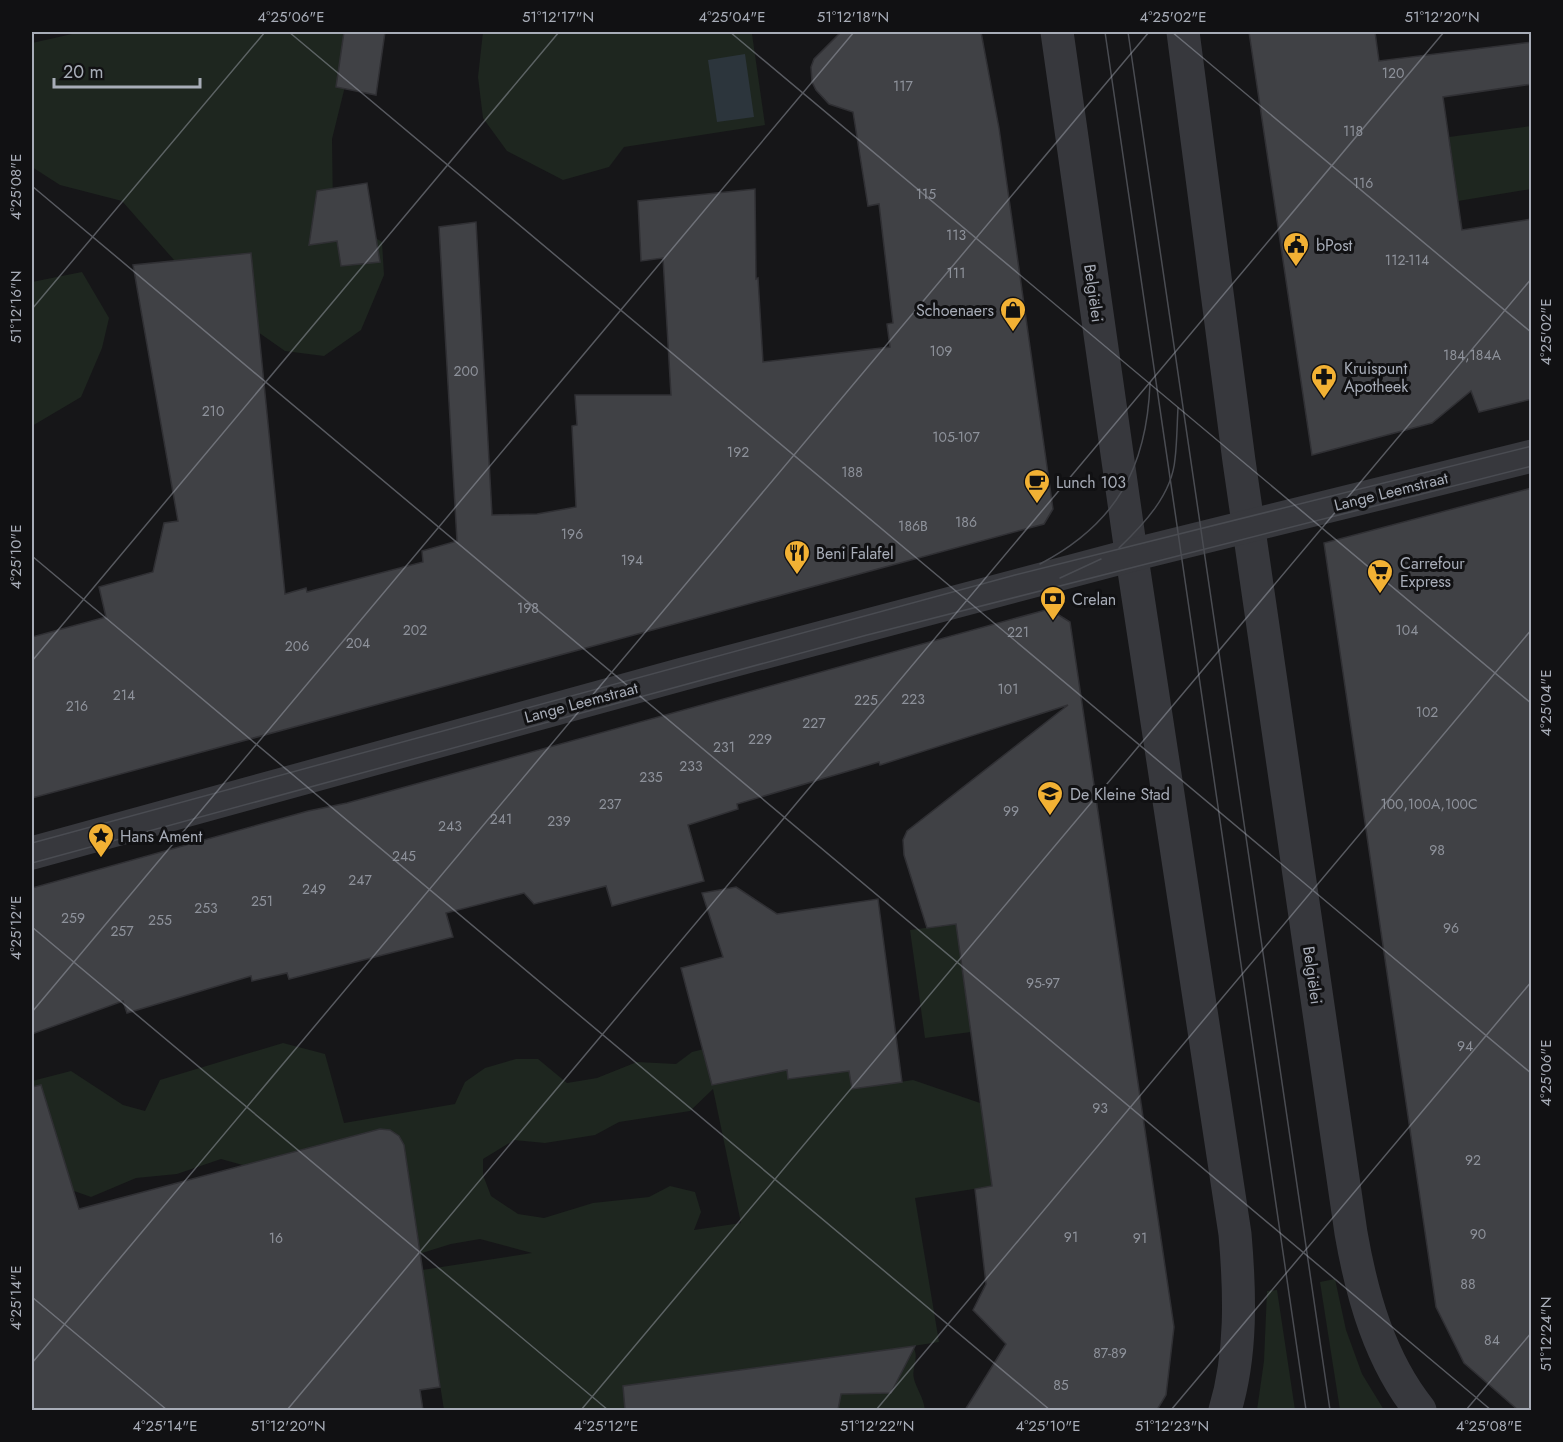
<svg xmlns="http://www.w3.org/2000/svg" width="1563" height="1442" font-family="Jost,sans-serif">
<style>
.green{fill:#1e261f;fill-rule:evenodd}
.water{fill:#2c353c}
.building{fill:#404145;stroke:#303034;stroke-width:1.5}
.lines{fill:none;stroke-linecap:round;stroke-linejoin:round}
.minor{stroke:#37383d;stroke-width:33}
.tram{stroke:#4a4c52;stroke-width:1.5}
.ticks{fill:none;stroke:#a8adb8;stroke-width:1.5;stroke-opacity:0.45}
.labels{text-anchor:middle;stroke-width:6;stroke-linejoin:round;paint-order:stroke}
.number-label{font-size:14px;fill:#8e929b}
.poi-label{font-size:16px;fill:#a8adb8;stroke:#111113;text-anchor:start}
.street-label{font-size:16px;fill:#a8adb8;stroke:#111113}
.neatline{fill:none;stroke:#a8adb8;stroke-width:2}
.ticks-label{font-size:15px;text-anchor:middle;fill:#a8adb8}
</style>
<rect width="100%" height="100%" fill="#161618"/>
<!-- green -->
<g class="green">
<polygon points="81,32 364,32 351,62 332,139 333,211 382,242 384,275 361,330 324,356 285,351 204,294 122,201 60,185 32,167 32,43"/>
<polygon points="483,32 729,32 728,34 752,34 765,125 624,147 609,167 563,180 507,151 483,118 478,77"/>
<polygon points="1531,126 1531,189 1458,201 1449,137"/>
<polygon points="82,272 109,318 102,348 81,397 32,426 32,282"/>
<polygon points="962,923 959,949 971,1032 925,1038 910,930"/>
<path d="M 283,1043 L 325,1054 L 344,1123 L 455,1104 L 465,1082 L 485,1068 L 516,1059 L 538,1059 L 567,1083 L 597,1078 L 637,1062 L 676,1064 L 692,1052 L 716,1046 L 720,1083 L 787,1070 L 788,1078 L 851,1070 L 852,1089 L 913,1080 L 983,1104 L 1000,1185 L 915,1198 L 939,1342 L 913,1346 C 920,1359 911,1367 914,1379 C 917,1390 923,1396 925,1410 L 809,1410 L 808,1407 L 694,1377 L 687,1410 L 444,1410 L 422,1270 L 532,1253 L 480,1239 L 451,1244 L 409,1257 L 264,1171 L 221,1159 L 177,1174 L 136,1178 L 91,1197 L 32,1176 L 32,1081 L 71,1071 L 123,1105 L 145,1111 L 160,1080 ZM 713,1089 L 741,1223 L 694,1230 L 701,1212 L 695,1192 L 670,1186 L 649,1197 L 593,1203 L 544,1218 L 518,1214 L 491,1196 L 483,1175 L 483,1159 L 514,1140 L 545,1143 L 595,1135 L 619,1122 L 690,1111 Z"/>
<polygon points="1335,1279 1346,1330 1362,1374 1384,1410 1340,1410 1320,1282"/>
<polygon points="1277,1290 1295,1410 1257,1410 1264,1361 1267,1291"/>
</g>
<!-- water -->
<polygon class="water" points="745,54 754,117 717,122 708,60"/>
<!-- building -->
<g class="building">
<polygon points="344,32 385,32 376,95 336,87"/>
<polygon points="841,32 981,32 999,128 1053,509 1044,524 32,798 32,637 106,617 99,587 153,572 164,523 178,521 133,265 251,253 285,594 306,588 307,592 423,562 422,551 457,541 439,227 476,222 492,515 537,514 576,507 572,426 577,425 575,395 671,395 663,258 641,261 638,201 755,189 756,279 758,278 763,362 890,347 887,324 893,323 879,204 868,206 853,112 829,104 816,90 812,82 811,67 814,59"/>
<polygon points="1249,32 1375,32 1379,61 1532,42 1532,84 1443,97 1462,230 1532,219 1532,399 1479,412 1471,391 1432,423 1312,455"/>
<polygon points="367,183 380,262 341,266 337,241 309,245 317,191"/>
<polygon points="1532,488 1532,1410 1518,1410 1464,1363 1436,1307 1324,543"/>
<polygon points="1049,609 1070,622 1174,1327 1166,1395 1157,1410 965,1410 1006,1344 973,1310 986,1284 975,1189 992,1186 956,924 927,928 904,855 903,840 907,831 1068,705 880,765 879,762 737,804 738,809 688,825 704,881 612,906 606,886 534,904 524,893 446,913 453,937 289,979 287,973 252,981 251,976 127,1013 123,1001 32,1034 32,888 308,811 347,803"/>
<polygon points="736,887 777,914 878,899 902,1082 852,1089 849,1071 788,1079 787,1070 712,1085 681,968 723,957 702,893"/>
<polygon points="41,1085 79,1209 380,1129 390,1130 399,1136 404,1145 440,1387 420,1390 423,1410 32,1410 32,1087"/>
<polygon points="915,1346 891,1393 841,1394 838,1410 625,1410 623,1386"/>
</g>
<g class="lines">
<!-- minor -->
<g class="minor">
<path d="M 1057,32 L 1129,538 L 1235,1234 C 1240,1292 1242,1354 1225,1410"/>
<path d="M 1183,32 L 1239,461 L 1351,1233 C 1362,1296 1380,1360 1420,1410"/>
<polyline points="32,853 683,674 1132,555 1532,456"/>
</g>
<!-- tram -->
<g class="tram">
<polyline points="1105,32 1306,1410"/>
<polyline points="1128,32 1330,1410"/>
<path d="M 1119,548 C 1143,525 1172,495 1175,459 C 1177,443 1177,425 1178,408"/>
<path d="M 1040,564 C 1116,524 1147,468 1150,383"/>
<polyline points="1060,578 1101,559"/>
<polyline points="32,843 1015,575 1532,446"/>
<polyline points="32,863 867,635 1532,466"/>
</g>
</g>
<!-- ticks -->
<path class="ticks" d="M 289,32 L 1532,1074M 730,32 L 1532,704M 1172,32 L 1532,333M 32,186 L 1491,1410M 32,309 L 265,32M 32,556 L 1050,1410M 32,661 L 559,32M 32,927 L 608,1410M 32,1012 L 854,32M 32,1297 L 167,1410M 32,1363 L 1149,32M 287,1410 L 1444,32M 581,1410 L 1532,278M 876,1410 L 1532,629M 1171,1410 L 1532,981M 1466,1410 L 1532,1332"/>
<!-- icons -->
<defs>
<symbol id="civic-pin" viewBox="-11 -11 22 30"><path d="M0 17L-7.5 6A9.5 9.5 0 1 1 7.5 6Z" fill="#f2b134" stroke="#111113"/><path d="M-.6-6.5H3V-4.5H.6V-3L4-1V1h2V6H-6V1h2V-1L-.6-3ZM-1.2 2.5V6h2.4V2.5Z" fill="#111"/></symbol>
<symbol id="shop-pin" viewBox="-11 -11 22 30"><path d="M0 17L-7.5 6A9.5 9.5 0 1 1 7.5 6Z" fill="#f2b134" stroke="#111113"/><path d="M-5-2.5h2.3a2.7 3.5 0 0 1 5.4 0H5L5.5 6h-11ZM-1.5-2.5h3a1.5 2.3 0 0 0-3 0Z" fill="#111"/></symbol>
<symbol id="pharmacy-pin" viewBox="-11 -11 22 30"><path d="M0 17L-7.5 6A9.5 9.5 0 1 1 7.5 6Z" fill="#f2b134" stroke="#111113"/><path d="M-2-6h4v4h4v4h-4v4h-4v-4h-4v-4h4Z" fill="#111"/></symbol>
<symbol id="cafe-pin" viewBox="-11 -11 22 30"><path d="M0 17L-7.5 6A9.5 9.5 0 1 1 7.5 6Z" fill="#f2b134" stroke="#111113"/><path d="M-5.5-4.5H6V0H3Q3 3.5 0 3.5H-2.5Q-5.5 3.5-5.5 0ZM3-3.2v2h1.7v-2ZM-6 4.5H4V6H-6Z" fill="#111"/></symbol>
<symbol id="restaurant-pin" viewBox="-11 -11 22 30"><path d="M0 17L-7.5 6A9.5 9.5 0 1 1 7.5 6Z" fill="#f2b134" stroke="#111113"/><path d="M-5-6h1v4h1v-4h1v4h1v-4h1v5L-1.5 .5V6h-2V.5L-5-1ZM5-6V6H3V1.5H1.5Q1.5-4 5-6Z" fill="#111"/></symbol>
<symbol id="supermarket-pin" viewBox="-11 -11 22 30"><path d="M0 17L-7.5 6A9.5 9.5 0 1 1 7.5 6Z" fill="#f2b134" stroke="#111113"/><path d="M-6-5.5h2.5l.6 2H6L4.5 2H-2.5L-4.4-4H-6ZM-1.5 3.2a1.3 1.3 0 1 0 .1 0ZM3 3.2a1.3 1.3 0 1 0 .1 0Z" fill="#111"/></symbol>
<symbol id="bank-pin" viewBox="-11 -11 22 30"><path d="M0 17L-7.5 6A9.5 9.5 0 1 1 7.5 6Z" fill="#f2b134" stroke="#111113"/><path d="M-6-4H6V4H-6ZM0-2.3a2.3 2.3 0 1 0 0 4.6a2.3 2.3 0 1 0 0-4.6Z" fill="#111"/></symbol>
<symbol id="school-pin" viewBox="-11 -11 22 30"><path d="M0 17L-7.5 6A9.5 9.5 0 1 1 7.5 6Z" fill="#f2b134" stroke="#111113"/><path d="M0-5L7-2L0 1L-7-2ZM-4 1L0 2.5L4 1V4Q0 6-4 4Z" fill="#111"/></symbol>
<symbol id="sight-pin" viewBox="-11 -11 22 30"><path d="M0 17L-7.5 6A9.5 9.5 0 1 1 7.5 6Z" fill="#f2b134" stroke="#111113"/><path d="M0-6L1.8-2.2L6-1.7L2.9 1.2L3.7 5.4L0 3.3L-3.7 5.4L-2.9 1.2L-6-1.7L-1.8-2.2Z" fill="#111"/></symbol>
</defs>
<g fill-rule="evenodd">
<use href="#civic-pin" x="1281" y="230" width="30" height="40"/>
<use href="#shop-pin" x="998" y="295" width="30" height="40"/>
<use href="#pharmacy-pin" x="1309" y="362" width="30" height="40"/>
<use href="#cafe-pin" x="1022" y="467" width="30" height="40"/>
<use href="#restaurant-pin" x="782" y="538" width="30" height="40"/>
<use href="#supermarket-pin" x="1365" y="557" width="30" height="40"/>
<use href="#bank-pin" x="1038" y="584" width="30" height="40"/>
<use href="#school-pin" x="1035" y="779" width="30" height="40"/>
<use href="#sight-pin" x="86" y="821" width="30" height="40"/>
</g>
<g class="labels">
<!-- number labels -->
<g class="number-label">
<text x="1393" y="78">120</text>
<text x="903" y="91">117</text>
<text x="1353" y="136">118</text>
<text x="1363" y="188">116</text>
<text x="926" y="199">115</text>
<text x="956" y="240">113</text>
<text x="1407" y="265">112-114</text>
<text x="956" y="278">111</text>
<text x="941" y="356">109</text>
<text x="1472" y="360">184,184A</text>
<text x="466" y="376">200</text>
<text x="213" y="416">210</text>
<text x="956" y="442">105-107</text>
<text x="738" y="457">192</text>
<text x="852" y="477">188</text>
<text x="966" y="527">186</text>
<text x="913" y="531">186B</text>
<text x="572" y="539">196</text>
<text x="632" y="565">194</text>
<text x="528" y="613">198</text>
<text x="415" y="635">202</text>
<text x="1407" y="635">104</text>
<text x="1018" y="637">221</text>
<text x="358" y="648">204</text>
<text x="297" y="651">206</text>
<text x="1008" y="694">101</text>
<text x="124" y="700">214</text>
<text x="913" y="704">223</text>
<text x="866" y="705">225</text>
<text x="77" y="711">216</text>
<text x="1427" y="717">102</text>
<text x="814" y="728">227</text>
<text x="760" y="744">229</text>
<text x="724" y="752">231</text>
<text x="691" y="771">233</text>
<text x="651" y="782">235</text>
<text x="610" y="809">237</text>
<text x="1429" y="809">100,100A,100C</text>
<text x="1011" y="816">99</text>
<text x="501" y="824">241</text>
<text x="559" y="826">239</text>
<text x="450" y="831">243</text>
<text x="1437" y="855">98</text>
<text x="404" y="861">245</text>
<text x="360" y="885">247</text>
<text x="314" y="894">249</text>
<text x="262" y="906">251</text>
<text x="206" y="913">253</text>
<text x="73" y="923">259</text>
<text x="160" y="925">255</text>
<text x="1451" y="933">96</text>
<text x="122" y="936">257</text>
<text x="1043" y="988">95-97</text>
<text x="1465" y="1051">94</text>
<text x="1100" y="1113">93</text>
<text x="1473" y="1165">92</text>
<text x="1478" y="1239">90</text>
<text x="1071" y="1242">91</text>
<text x="276" y="1243">16</text>
<text x="1140" y="1243">91</text>
<text x="1468" y="1289">88</text>
<text x="1492" y="1345">84</text>
<text x="1110" y="1358">87-89</text>
<text x="1061" y="1390">85</text>
</g>
<!-- poi labels -->
<g class="poi-label">
<text x="1316" y="251">bPost</text>
<text x="994" y="316" text-anchor="end">Schoenaers</text>
<text x="1344" y="374">Kruispunt<tspan x="1344" dy="18">Apotheek</tspan></text>
<text x="1056" y="488">Lunch 103</text>
<text x="816" y="559">Beni Falafel</text>
<text x="1400" y="569">Carrefour<tspan x="1400" dy="18">Express</tspan></text>
<text x="1072" y="605">Crelan</text>
<text x="1070" y="800">De Kleine Stad</text>
<text x="120" y="842">Hans Ament</text>
</g>
<!-- street labels -->
<g class="street-label">
<text transform="translate(1094 293) rotate(82)" y="6">Belgiëlei</text>
<text transform="translate(1391 491) rotate(-14)" y="6">Lange Leemstraat</text>
<text transform="translate(581 702) rotate(-15)" y="6">Lange Leemstraat</text>
<text transform="translate(1313 975) rotate(82)" y="6">Belgiëlei</text>
</g>
</g>
<!-- border -->
<rect width="1563" height="1442" fill="none" stroke="#111113" stroke-width="66"/>
<!-- scale -->
<path d="M54 78v9h146v-9" fill="none" stroke="#a8adb8" stroke-width="3"/>
<text x="63" y="78" font-size="18" fill="#a8adb8" stroke="#111113" stroke-width="4.5" paint-order="stroke">20 m</text>
<rect x="33" y="33" width="1497" height="1376" class="neatline"/>
<g class="ticks-label">
<text x="291" y="22">4°25'06"E</text>
<text x="558" y="22">51°12'17"N</text>
<text x="732" y="22">4°25'04"E</text>
<text x="853" y="22">51°12'18"N</text>
<text x="1173" y="22">4°25'02"E</text>
<text x="1442" y="22">51°12'20"N</text>
<text transform="translate(16 187) rotate(-90)" y="5">4°25'08"E</text>
<text transform="translate(16 307) rotate(-90)" y="5">51°12'16"N</text>
<text transform="translate(1546 332) rotate(-90)" y="5">4°25'02"E</text>
<text transform="translate(16 557) rotate(-90)" y="5">4°25'10"E</text>
<text transform="translate(1546 703) rotate(-90)" y="5">4°25'04"E</text>
<text transform="translate(16 928) rotate(-90)" y="5">4°25'12"E</text>
<text transform="translate(1546 1073) rotate(-90)" y="5">4°25'06"E</text>
<text transform="translate(16 1298) rotate(-90)" y="5">4°25'14"E</text>
<text transform="translate(1546 1334) rotate(-90)" y="5">51°12'24"N</text>
<text x="165" y="1431">4°25'14"E</text>
<text x="288" y="1431">51°12'20"N</text>
<text x="606" y="1431">4°25'12"E</text>
<text x="877" y="1431">51°12'22"N</text>
<text x="1048" y="1431">4°25'10"E</text>
<text x="1172" y="1431">51°12'23"N</text>
<text x="1489" y="1431">4°25'08"E</text>
</g>
</svg>
